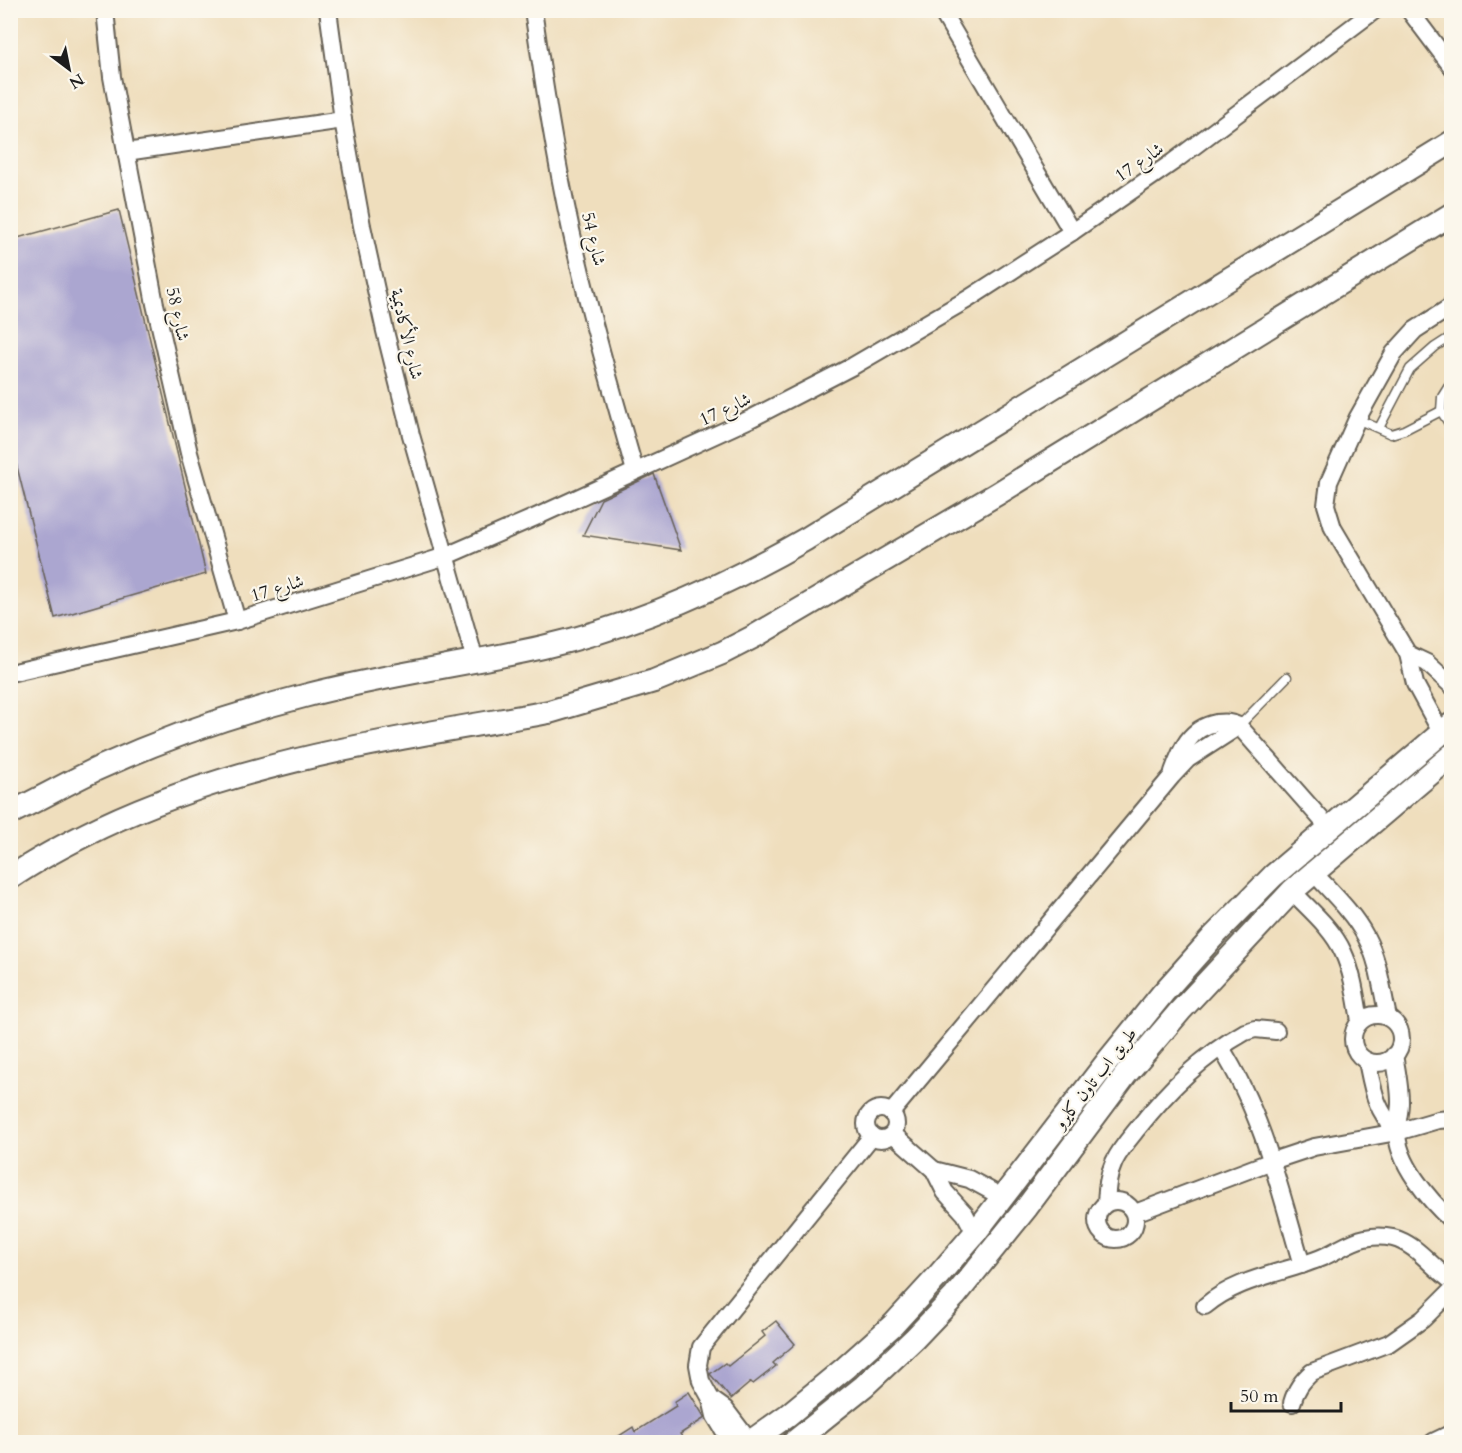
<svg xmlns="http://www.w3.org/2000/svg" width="1462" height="1453" font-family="Cardo,Amiri,serif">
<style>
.building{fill:#aba6d0}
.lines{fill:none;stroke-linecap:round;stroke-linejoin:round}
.lane-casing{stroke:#666054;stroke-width:11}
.street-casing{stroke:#666054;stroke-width:20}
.secondary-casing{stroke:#666054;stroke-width:26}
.lane{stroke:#fff;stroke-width:8}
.street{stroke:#fff;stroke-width:16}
.secondary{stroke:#fff;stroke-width:22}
.labels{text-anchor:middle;stroke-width:4.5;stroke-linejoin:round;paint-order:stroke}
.street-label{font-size:18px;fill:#1c1c1c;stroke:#fbf7ec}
</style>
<rect width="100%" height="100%" fill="#fbf7ec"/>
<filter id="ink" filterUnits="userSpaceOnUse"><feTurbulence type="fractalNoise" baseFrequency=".0167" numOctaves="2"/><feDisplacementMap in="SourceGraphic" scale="12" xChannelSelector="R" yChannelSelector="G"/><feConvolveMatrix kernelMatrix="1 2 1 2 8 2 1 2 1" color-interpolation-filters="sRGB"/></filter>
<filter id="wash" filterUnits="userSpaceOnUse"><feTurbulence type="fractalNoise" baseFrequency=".008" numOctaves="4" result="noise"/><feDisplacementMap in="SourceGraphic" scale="24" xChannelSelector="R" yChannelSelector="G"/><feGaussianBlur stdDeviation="1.35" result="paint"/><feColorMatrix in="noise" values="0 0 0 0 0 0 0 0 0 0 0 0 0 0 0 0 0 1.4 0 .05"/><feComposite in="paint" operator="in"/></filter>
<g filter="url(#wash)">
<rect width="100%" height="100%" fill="#efdebd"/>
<g id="blocks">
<!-- building -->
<g class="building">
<polygon points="119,210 206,574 55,618 10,439 10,240"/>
<polygon points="654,474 681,550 583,535 601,499"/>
<polygon points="776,1321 795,1344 773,1363 776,1366 753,1384 751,1382 731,1399 710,1374 725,1363 728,1366 765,1336 762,1332"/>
<polygon points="689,1392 705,1418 680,1434 683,1438 675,1443 608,1443 633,1427 635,1432 676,1406 674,1402"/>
</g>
</g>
</g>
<g filter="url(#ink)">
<use href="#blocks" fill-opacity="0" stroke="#666054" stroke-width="1.5"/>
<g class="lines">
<defs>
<g id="lane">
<polyline points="1452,381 1442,397 1441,411 1452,428"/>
<polyline points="1357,419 1391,434 1404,430 1441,411"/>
<polyline points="1379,428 1410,369 1435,347 1452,336"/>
<polyline points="1239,726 1287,677"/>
</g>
<g id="street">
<polyline points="105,10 112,77 155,304 189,453 237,621"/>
<polyline points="328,10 343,120 362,226 385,331 411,435 475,660"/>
<path d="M 533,10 C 544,84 555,157 571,230 C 589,311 612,391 635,471"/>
<polyline points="941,10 1072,232"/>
<polyline points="1409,10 1452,67"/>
<polyline points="126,152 343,120"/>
<polyline points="1408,654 1427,663 1452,686"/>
<polyline points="10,673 237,621 446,556 538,516 750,419 853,366 968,299 1072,232 1173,162 1375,10"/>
<polyline points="1441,732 1415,684 1408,654 1333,528 1326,505 1329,482 1357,419 1394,353 1415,330 1452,306"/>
<path d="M 1173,772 C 1181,749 1190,728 1216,723 C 1225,722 1231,722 1239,726 L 1329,828"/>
<path d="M 1313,872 C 1332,893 1353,912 1366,937 C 1379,961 1382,991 1388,1017"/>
<path d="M 1292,891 C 1310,910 1332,928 1343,952 C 1353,973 1356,998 1360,1021"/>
<circle cx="1377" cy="1039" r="24"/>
<path d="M 1221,1048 C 1263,1114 1280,1191 1302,1265"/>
<path d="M 1394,1055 C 1397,1071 1400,1087 1400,1102 C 1400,1112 1397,1121 1397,1130 C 1396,1162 1430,1201 1452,1221"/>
<path d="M 1367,1061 C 1373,1090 1375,1109 1397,1132"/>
<circle cx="881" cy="1124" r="15"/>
<polyline points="891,1113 1172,776 1188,759 1239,726"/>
<polyline points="893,1134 934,1170 945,1192 965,1214 975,1233"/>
<polyline points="934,1170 969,1179 1002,1197"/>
<circle cx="1116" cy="1220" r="19"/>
<path d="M 1106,1203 C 1107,1188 1108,1175 1114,1162 C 1120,1149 1129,1139 1138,1128 C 1169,1089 1202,1056 1245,1032 L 1255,1029 L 1276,1031"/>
<polyline points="1135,1213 1272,1161 1314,1147 1397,1132 1438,1120 1452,1119"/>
<path d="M 1205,1306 C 1239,1277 1283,1274 1323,1257 C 1337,1251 1350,1241 1365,1238 C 1374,1236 1384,1236 1393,1238 C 1417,1244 1432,1268 1452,1281"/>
<polyline points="711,1399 725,1409 750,1442"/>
<path d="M 1292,1403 C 1296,1389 1302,1381 1312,1372 L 1389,1343 L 1423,1319 L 1452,1290"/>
<polyline points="731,1442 715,1416 711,1399 701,1381 698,1365 701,1347 872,1136"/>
<polyline points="1433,1442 1452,1433"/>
</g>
<g id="secondary">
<path d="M 10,813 C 40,799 69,782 99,768 C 165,738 234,714 304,696 C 383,675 464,665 543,647 C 636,626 723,587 806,539 L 1452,142"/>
<path d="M 10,878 C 39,858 70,842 101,827 C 242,760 397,739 549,712 L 654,681 L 722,653 L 755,636 L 997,494 L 1452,214"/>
<polyline points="750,1442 788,1415 845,1368 893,1325 937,1277 975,1233 1107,1062 1163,993 1213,937 1273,876 1452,724"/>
<polyline points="794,1442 864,1386 914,1339 955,1296 1027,1207 1127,1073 1180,1011 1292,891 1452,755"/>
</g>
</defs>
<!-- lane casing -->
<use href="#lane" class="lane-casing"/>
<!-- street casing -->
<use href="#street" class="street-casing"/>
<!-- secondary casing -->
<use href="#secondary" class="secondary-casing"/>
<!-- lane -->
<use href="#lane" class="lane"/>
<!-- street -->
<use href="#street" class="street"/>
<!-- secondary -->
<use href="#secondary" class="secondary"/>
</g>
</g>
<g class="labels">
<!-- street labels -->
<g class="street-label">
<text transform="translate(1139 162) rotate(-35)" y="6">شارع 17</text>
<text transform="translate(594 239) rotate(77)" y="6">شارع 54</text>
<text transform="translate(178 314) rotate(78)" y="6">شارع 58</text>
<text transform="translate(407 334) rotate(77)" y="6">شارع الأكاديمية</text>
<text transform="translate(725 409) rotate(-25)" y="6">شارع 17</text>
<text transform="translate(277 588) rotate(-17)" y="6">شارع 17</text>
<text transform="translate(1095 1078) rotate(-52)" y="6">طريق اب تاون كايرو</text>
</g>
</g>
<!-- margin -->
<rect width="1462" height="1453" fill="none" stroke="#fbf7ec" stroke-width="36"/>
<!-- north arrow -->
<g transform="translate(69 69) rotate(148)" stroke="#fbf7ec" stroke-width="4.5" paint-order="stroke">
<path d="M0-4.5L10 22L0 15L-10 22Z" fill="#1c1c1c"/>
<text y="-9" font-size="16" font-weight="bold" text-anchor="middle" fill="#1c1c1c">N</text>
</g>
<!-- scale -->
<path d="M1231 1402v9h110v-9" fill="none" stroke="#1c1c1c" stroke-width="3"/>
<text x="1240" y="1402" font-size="18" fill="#1c1c1c" stroke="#fbf7ec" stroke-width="4.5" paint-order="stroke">50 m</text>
</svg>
